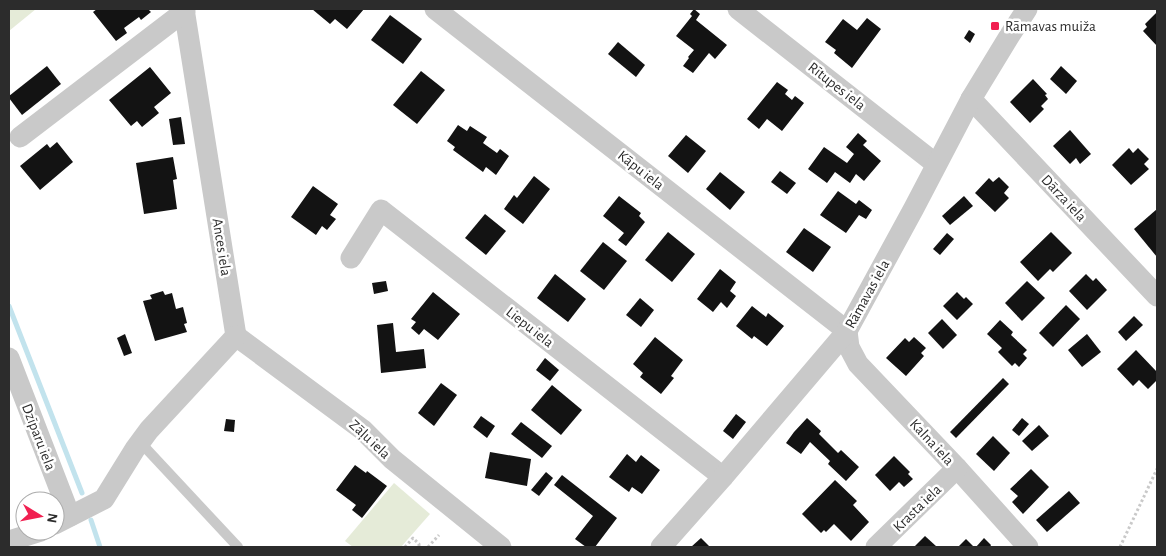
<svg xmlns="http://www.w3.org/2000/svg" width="1166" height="556" font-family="'Alegreya Sans',sans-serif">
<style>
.green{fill:#e5ebd8}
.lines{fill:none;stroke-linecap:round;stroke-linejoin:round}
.stream{stroke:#c2e3ed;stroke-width:5}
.building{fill:#131313}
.path{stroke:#c9c9c9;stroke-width:3;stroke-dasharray:2.5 2.5;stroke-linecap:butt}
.service{stroke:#c9c9c9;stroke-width:10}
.minor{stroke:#c9c9c9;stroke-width:21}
.poi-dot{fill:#f12051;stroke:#fff;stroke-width:2}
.labels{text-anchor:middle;stroke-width:5;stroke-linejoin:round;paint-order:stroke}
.poi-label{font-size:15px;fill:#2c2c2c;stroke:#fff;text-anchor:start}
.street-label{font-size:15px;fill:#2c2c2c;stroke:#fff}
</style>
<rect width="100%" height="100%" fill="#fff"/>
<!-- green -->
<g class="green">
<polygon points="9,9 36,9 9,31"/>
<polygon points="394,483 430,514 401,547 353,547 345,541"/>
</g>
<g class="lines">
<!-- stream -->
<g class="stream">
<polyline points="9,306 82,493"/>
<polyline points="91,520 100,547"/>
</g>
</g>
<!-- building -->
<g class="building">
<polygon points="97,9 148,9 151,12 141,20 139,17 124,28 127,33 116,41 93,12"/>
<polygon points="312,9 364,9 347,29 335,19 330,24"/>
<polygon points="694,9 700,14 696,20 727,45 715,59 709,53 693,73 683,66 689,58 688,57 694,50 676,36 692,16 690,14"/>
<polygon points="1157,12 1157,46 1143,31 1147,27 1145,24"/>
<polygon points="390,15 422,39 403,64 371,40"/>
<polygon points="867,18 881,29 852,68 834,53 836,50 825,42 843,19 857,30"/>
<polygon points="969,30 975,34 970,43 964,38"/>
<polygon points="618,42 645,65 636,77 608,54"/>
<polygon points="47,66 61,84 22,115 9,98 9,96"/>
<polygon points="1061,66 1077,81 1066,94 1050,79"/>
<polygon points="150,67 171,93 154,107 159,113 142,127 137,121 131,126 109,100"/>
<polygon points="421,71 445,90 417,124 393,105"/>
<polygon points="1033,79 1047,94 1045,95 1048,99 1041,106 1044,109 1030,123 1010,102"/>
<polygon points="777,82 788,90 785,94 792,100 795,96 804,103 782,131 767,119 759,129 747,119"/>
<polygon points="181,117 185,144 173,145 169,119"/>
<polygon points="458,125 467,131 470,126 487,137 483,143 497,153 500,149 509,156 496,175 486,167 483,172 453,150 455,147 447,141"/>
<polygon points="1070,130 1091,154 1080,164 1076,158 1070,164 1053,146"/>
<polygon points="858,133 867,141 863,145 881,161 864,181 856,174 850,183 835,172 827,183 808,169 824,147 847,163 854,154 846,147"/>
<polygon points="686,135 706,151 688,173 668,156"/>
<polygon points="57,142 73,162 40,190 20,166 47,144 50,148"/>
<polygon points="1129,148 1133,153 1138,148 1149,159 1144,164 1149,169 1131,185 1112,165"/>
<polygon points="173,157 177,179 173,180 177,209 144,214 136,163"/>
<polygon points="780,171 796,183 787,194 771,182"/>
<polygon points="720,172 745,192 730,210 706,189"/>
<polygon points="534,176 550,189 523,224 504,209 514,195 517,198"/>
<polygon points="999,177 1009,187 1004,193 1009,198 995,212 975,193 989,178 993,182"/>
<polygon points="313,186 338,204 330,215 336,219 327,230 322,226 316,235 291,217"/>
<polygon points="838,191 856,204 859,200 872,210 866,219 859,215 846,233 820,215"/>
<polygon points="619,196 641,213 639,216 645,222 626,246 618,240 624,233 603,216"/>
<polygon points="964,196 973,206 950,225 942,216"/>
<polygon points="1157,209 1157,257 1134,229"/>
<polygon points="485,214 506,231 486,255 465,238"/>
<polygon points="804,228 831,247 813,272 786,252"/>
<polygon points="668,232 695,254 672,282 645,260"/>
<polygon points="1051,232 1072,253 1053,272 1050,269 1038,281 1020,262"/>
<polygon points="947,233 954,239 940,255 933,249"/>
<polygon points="603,242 627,261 604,290 580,271"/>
<polygon points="720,269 736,282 730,291 736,296 727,308 721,302 713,312 697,299"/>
<polygon points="555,274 586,299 568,322 537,298"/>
<polygon points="1086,274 1093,281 1096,278 1107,290 1087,310 1069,291"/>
<polygon points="386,281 388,291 374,294 372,283"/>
<polygon points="1027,281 1045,298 1022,321 1005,303"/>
<polygon points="163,291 165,295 172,293 176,309 183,307 187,323 184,324 187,332 155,341 143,301 152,299 150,295"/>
<polygon points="433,292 460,314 438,340 424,329 419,335 411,328 416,322 411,319"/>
<polygon points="957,292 964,299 966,297 973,304 957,320 943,306"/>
<polygon points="640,298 654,310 641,327 626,315"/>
<polygon points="1066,305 1080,319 1053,347 1039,333"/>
<polygon points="752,306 766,317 768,313 784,326 767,346 754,336 752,339 736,326"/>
<polygon points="1134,316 1143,325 1126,341 1118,332"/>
<polygon points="942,319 957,335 943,349 928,333"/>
<polygon points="1000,320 1013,332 1011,335 1027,350 1023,354 1027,358 1019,367 1015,363 1012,366 998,352 1002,348 987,334"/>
<polygon points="393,323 396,352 424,349 426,368 381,373 377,325"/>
<polygon points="125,334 132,353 124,356 117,338"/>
<polygon points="1087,334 1101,352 1082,367 1068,350"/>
<polygon points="655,337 683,360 671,376 674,378 661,394 640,377 643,373 633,364"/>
<polygon points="914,337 926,348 921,353 924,356 906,376 886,358 905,338 909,342"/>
<polygon points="1136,350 1157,372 1157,380 1148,389 1139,380 1133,386 1117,369"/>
<polygon points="545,358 559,370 550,381 536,370"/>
<polygon points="1003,378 1009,384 956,438 950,432"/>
<polygon points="441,383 457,395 434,426 418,413"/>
<polygon points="552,385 582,410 561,435 531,410"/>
<polygon points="736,414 746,422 733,439 723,431"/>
<polygon points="481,416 495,426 487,438 473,427"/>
<polygon points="807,418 821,431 819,434 838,453 841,450 859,467 846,481 828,464 830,461 810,442 801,454 786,443 794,432"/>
<polygon points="1022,418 1029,424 1019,436 1012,430"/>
<polygon points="226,419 235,420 234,432 224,431"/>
<polygon points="521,422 552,446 542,458 511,434"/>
<polygon points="1039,425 1049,436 1032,451 1022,441"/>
<polygon points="993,436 1010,453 994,471 976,454"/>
<polygon points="490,452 531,459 527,486 485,478"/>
<polygon points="627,454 636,462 641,455 660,470 642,494 632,487 629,492 609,477"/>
<polygon points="894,456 910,472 908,474 913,479 904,487 899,482 890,491 875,475"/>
<polygon points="355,465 366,473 367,471 387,486 362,518 352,510 356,505 336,490"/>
<polygon points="1031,469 1049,487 1023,514 1012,502 1018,496 1010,489"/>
<polygon points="546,472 553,478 539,496 531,490"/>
<polygon points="562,475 617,518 595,547 586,547 575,539 593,516 554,485"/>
<polygon points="835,480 857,501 853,505 869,522 851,541 834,524 826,532 824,530 821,533 802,514"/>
<polygon points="1069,491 1080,503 1047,532 1036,520"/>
<polygon points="925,536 937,547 914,547"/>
<polygon points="701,538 710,547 691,547"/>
<polygon points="984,538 991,545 990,547 976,547"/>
<polygon points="966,539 974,547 958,547"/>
</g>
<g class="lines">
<!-- path -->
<g class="path">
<polyline points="405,547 413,538 419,544 419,547"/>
<polyline points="428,547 439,535"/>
<polyline points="1120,547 1157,469"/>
</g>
<!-- service -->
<polyline class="service" points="140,442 238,547"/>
<!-- minor -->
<g class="minor">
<polyline points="184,9 236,336"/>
<polyline points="435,9 847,331"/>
<polyline points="738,9 936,164"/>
<polyline points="971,99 1157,296"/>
<polyline points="20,137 185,11"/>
<polyline points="351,258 381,210 723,477"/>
<polyline points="847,331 849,347 858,364 957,468 1028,547"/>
<polyline points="236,336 363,430 392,459 501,547"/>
<polyline points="9,358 70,516"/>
<polyline points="55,524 104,499 135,449 149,430 236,336"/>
<polyline points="9,541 41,531"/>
<polyline points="661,547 723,477 847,331 914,208 971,99 1010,35 1027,9"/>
<polyline points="876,547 957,468"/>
</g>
</g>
<!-- markers -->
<rect class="poi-dot" x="990" y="21" width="10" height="10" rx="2.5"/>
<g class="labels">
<!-- poi labels -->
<g class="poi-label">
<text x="1005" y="31">Rāmavas muiža</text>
</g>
<!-- street labels -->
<g class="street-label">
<text transform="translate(837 86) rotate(38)" y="5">Rītupes iela</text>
<text transform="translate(641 170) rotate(38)" y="5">Kāpu iela</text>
<text transform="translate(1064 198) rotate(47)" y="5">Dārza iela</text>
<text transform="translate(222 247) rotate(81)" y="5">Ances iela</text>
<text transform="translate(867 294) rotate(-61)" y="5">Rāmavas iela</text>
<text transform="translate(530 327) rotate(38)" y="5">Liepu iela</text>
<text transform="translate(39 437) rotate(69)" y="5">Dzīparu iela</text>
<text transform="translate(370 439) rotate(43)" y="5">Zāļu iela</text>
<text transform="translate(932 442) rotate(47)" y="5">Kalna iela</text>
<text transform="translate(917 508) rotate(-44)" y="5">Krasta iela</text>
</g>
</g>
<!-- border -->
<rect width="1166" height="556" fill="none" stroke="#2c2c2c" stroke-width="20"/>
<!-- north arrow -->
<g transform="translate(40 516) rotate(100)"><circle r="24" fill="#ffffff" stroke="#ababab"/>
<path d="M0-4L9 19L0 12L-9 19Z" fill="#f12051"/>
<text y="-8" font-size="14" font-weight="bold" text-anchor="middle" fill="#2c2c2c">N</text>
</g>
</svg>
